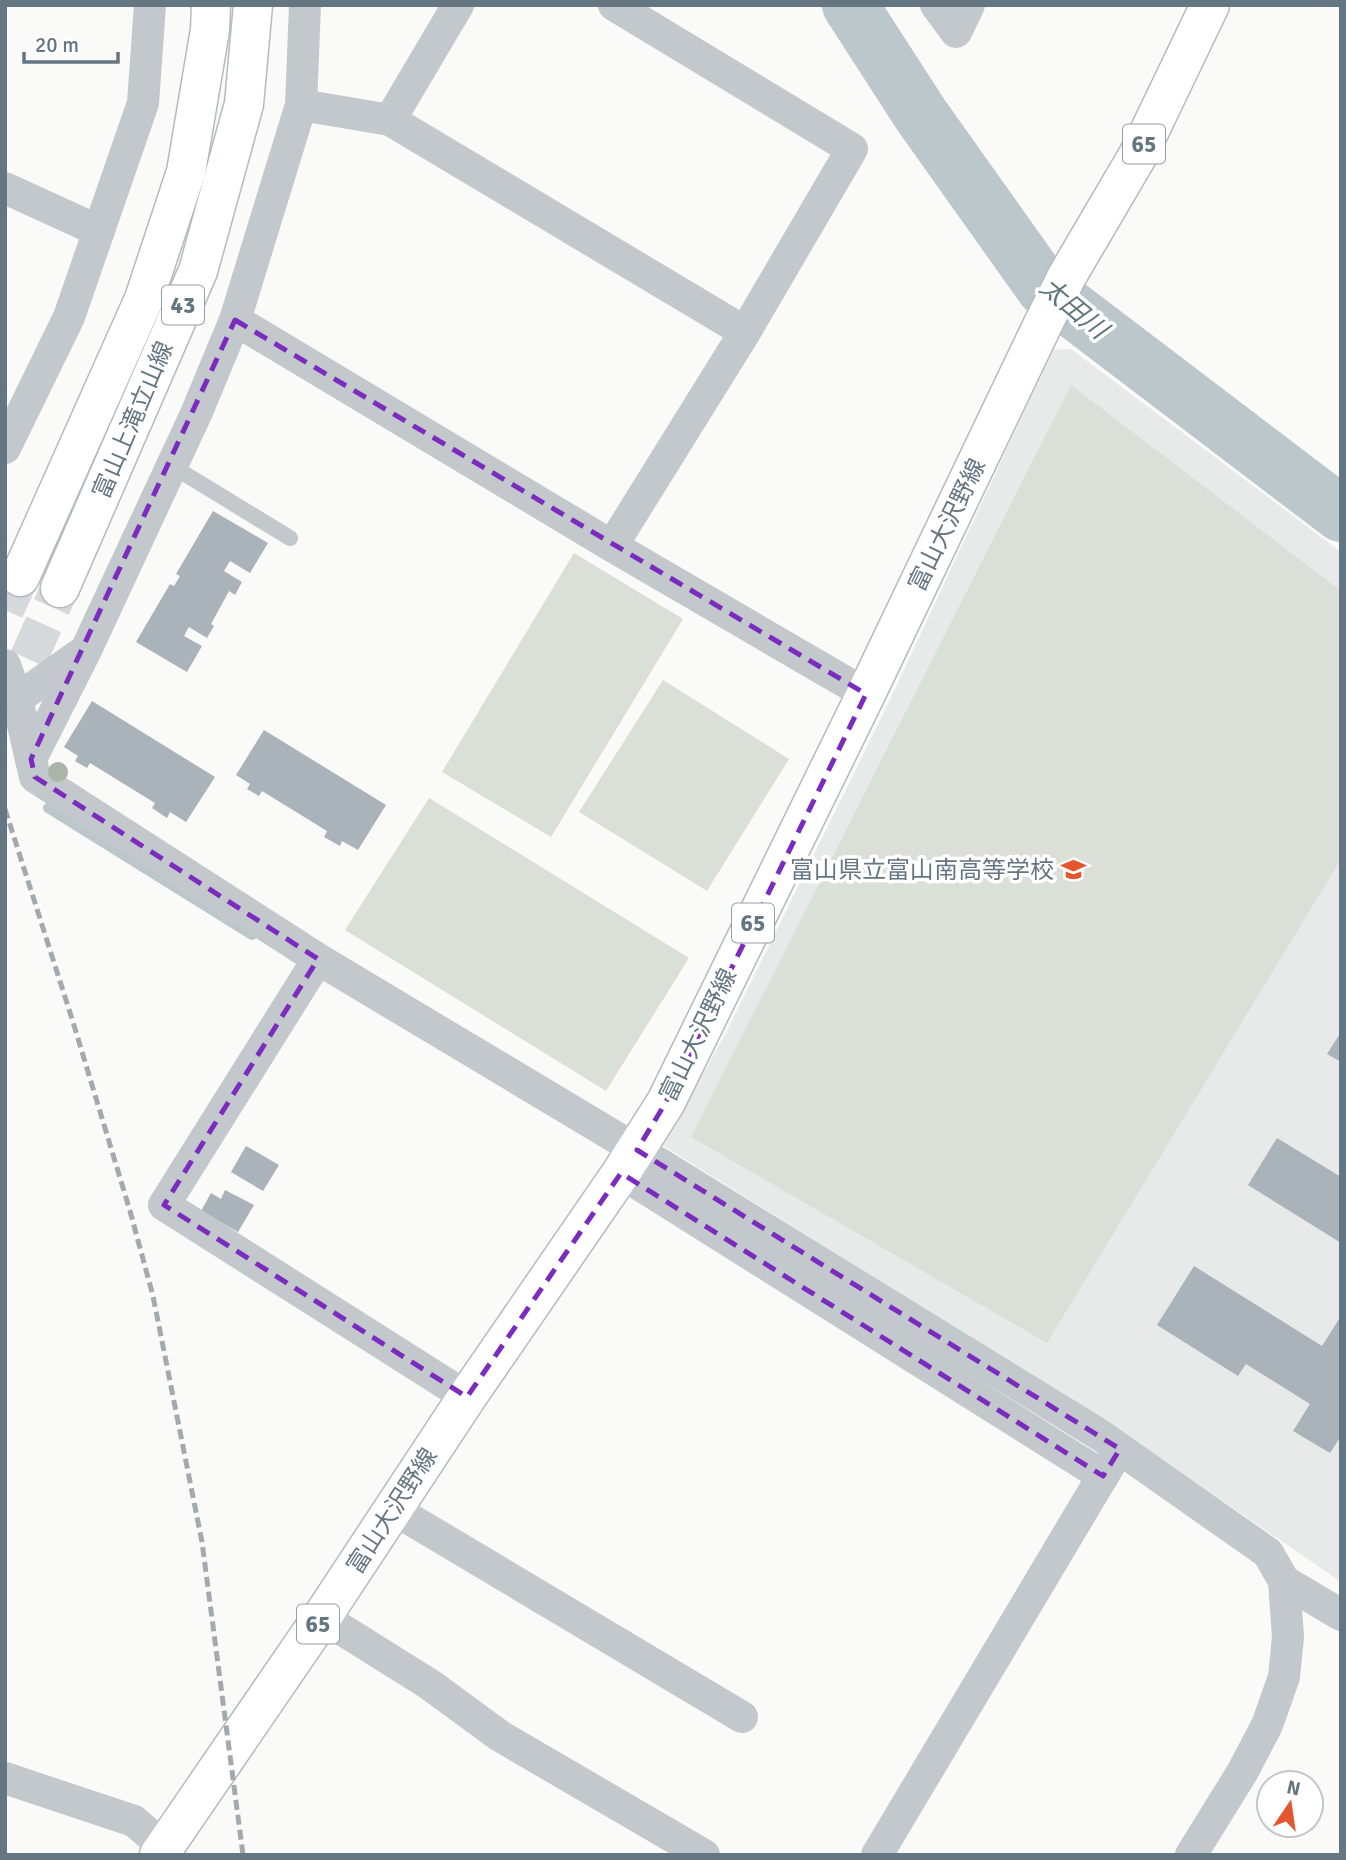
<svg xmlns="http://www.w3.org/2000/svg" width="1346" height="1860" font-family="Signika,'Noto Sans JP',sans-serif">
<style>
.built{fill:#e8e9e9}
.pitch{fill:#dadfd7}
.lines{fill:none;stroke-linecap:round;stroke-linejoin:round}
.stream{stroke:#bbc7cb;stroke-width:10}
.river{stroke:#bbc7cb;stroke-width:56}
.building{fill:#aab3b9}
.primary-tunnel{stroke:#d5d9db;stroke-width:38;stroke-dasharray:38 19;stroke-linecap:butt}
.primary-casing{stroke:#b5babe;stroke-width:41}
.lane{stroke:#c3c8cc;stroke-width:16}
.street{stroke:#c3c8cc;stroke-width:32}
.primary{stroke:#fff;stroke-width:38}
.rail{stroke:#a2aab0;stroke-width:5;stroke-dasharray:10 5;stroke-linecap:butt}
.tree{fill:#aab4a7}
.marked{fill:none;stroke:#7b2cbf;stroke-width:5;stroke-dasharray:14 9;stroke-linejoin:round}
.labels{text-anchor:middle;stroke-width:7;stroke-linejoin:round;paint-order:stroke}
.shield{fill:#fff;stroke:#939fa8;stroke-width:2}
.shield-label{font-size:23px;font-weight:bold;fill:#657683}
.street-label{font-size:24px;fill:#657683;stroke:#fff}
.poi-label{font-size:24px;fill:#657683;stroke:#fff;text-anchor:end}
.water-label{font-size:26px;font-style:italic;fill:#60757c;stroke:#fff}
</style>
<rect width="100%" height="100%" fill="#fafaf8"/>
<!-- built -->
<polygon class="built" points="1071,349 1341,552 1341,1582 1128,1436 662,1145 725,1035 887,706 1053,350"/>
<!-- pitch -->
<g class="pitch">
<polygon points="1071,385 1341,591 1341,859 1047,1343 691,1137"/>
<polygon points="574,553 683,619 551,837 442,772"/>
<polygon points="663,680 789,759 707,891 579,812"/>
<polygon points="429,798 689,958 606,1091 345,930"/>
</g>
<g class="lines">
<!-- stream -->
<polyline class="stream" points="48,808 252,935"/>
<!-- river -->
<polyline class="river" points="850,5 921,115 1044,288 1341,514"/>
</g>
<!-- building -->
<g class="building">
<polygon points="213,511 268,543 250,573 230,561 224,571 242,582 235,595 229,591 211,624 214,626 207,638 189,627 184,636 202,646 187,672 136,642 170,584 174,586 180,576 176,574"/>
<polygon points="92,701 215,777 186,822 170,812 167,818 152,808 155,803 90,763 87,768 75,761 78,756 64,747"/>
<polygon points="264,730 386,805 358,850 342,841 340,846 324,837 327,831 262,791 259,796 247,789 250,784 236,775"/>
<polygon points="1341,1032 1341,1062 1327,1054"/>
<polygon points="1277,1138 1341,1177 1341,1243 1248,1185"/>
<polygon points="246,1146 279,1165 263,1191 231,1172"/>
<polygon points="225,1190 254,1205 238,1232 201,1211 211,1193 221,1199"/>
<polygon points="1194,1266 1322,1346 1339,1319 1341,1320 1341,1436 1330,1453 1293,1431 1310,1404 1246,1364 1238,1376 1157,1325"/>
</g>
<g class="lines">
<!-- primary-tunnel -->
<g class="primary-tunnel">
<polyline points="5,610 20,577"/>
<polyline points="5,711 60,588"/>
</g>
<defs>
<g id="primary">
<polyline points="20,577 144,299 186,172 210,30 211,5"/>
<polyline points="60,588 198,271 244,104 253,5"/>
<polyline points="159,1855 322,1617 467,1397 621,1173 666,1102 866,694 1044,322 1067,276 1138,155 1210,5"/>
</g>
</defs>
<!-- primary casing -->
<use href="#primary" class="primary-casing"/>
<!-- lane -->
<polyline class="lane" points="172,466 290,538"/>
<!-- street -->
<g class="street">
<polyline points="936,5 956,32 969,5"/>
<polyline points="301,105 390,120 745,332"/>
<polyline points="390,120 458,5"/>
<polyline points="5,188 99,231"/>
<polyline points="235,320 612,546 866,694"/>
<polyline points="5,448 69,317 143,103 150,5"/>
<polyline points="612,546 745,332 852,149 614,5"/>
<polyline points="5,665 17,699 35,777 318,959 637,1150 1100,1435 1268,1553 1284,1581 1288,1637 1284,1677 1267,1725 1243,1771 1191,1855"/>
<polyline points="17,699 86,650 196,414 235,320 301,105 305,5"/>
<polyline points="31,759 84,654"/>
<polyline points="318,959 164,1205 467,1397"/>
<polyline points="621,1173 1103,1476"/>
<polyline points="393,1509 742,1717"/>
<polyline points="1284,1581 1341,1615"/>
<polyline points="322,1617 429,1684 500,1736 704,1855"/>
<polyline points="5,1778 134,1821 164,1847"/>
<polyline points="877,1855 1113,1459"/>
</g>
<!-- primary -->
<use href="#primary" class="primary"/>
<!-- rail -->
<polyline class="rail" points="5,809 73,1022 130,1211 153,1296 202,1542 243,1855"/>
</g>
<!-- trees -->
<circle class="tree" cx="58" cy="772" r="10"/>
<!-- marked area -->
<path class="marked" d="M 235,320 L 866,694 L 666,1102 L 637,1150 L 1120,1449 L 1103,1476 L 621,1173 L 467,1397 L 164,1205 L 318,959 L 35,777 L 31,759 Z"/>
<!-- icons -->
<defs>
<symbol id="school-bare" viewBox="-9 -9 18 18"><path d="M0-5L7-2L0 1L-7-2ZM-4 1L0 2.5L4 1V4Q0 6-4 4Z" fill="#e4572e" stroke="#fff" stroke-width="2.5" paint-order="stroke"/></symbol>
</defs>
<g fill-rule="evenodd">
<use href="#school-bare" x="1056" y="852" width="35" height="35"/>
</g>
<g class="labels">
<!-- shield labels -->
<g class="shield">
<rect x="1123" y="124.5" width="42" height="39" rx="5"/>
<rect x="162" y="285.5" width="42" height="39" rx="5"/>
<rect x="732" y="903.5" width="42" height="39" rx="5"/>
<rect x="297" y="1604.5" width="42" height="39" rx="5"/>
</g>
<g class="shield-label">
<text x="1144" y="152">65</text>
<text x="183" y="313">43</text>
<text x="753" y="931">65</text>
<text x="318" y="1632">65</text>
</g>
<!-- street labels -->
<g class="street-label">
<text transform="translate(133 420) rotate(-67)" y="8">富山上滝立山線</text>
<text transform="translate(947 525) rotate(-64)" y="8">富山大沢野線</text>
<text transform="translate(698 1035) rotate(-64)" y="8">富山大沢野線</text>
<text transform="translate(392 1511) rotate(-57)" y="8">富山大沢野線</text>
</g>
<!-- poi labels -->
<g class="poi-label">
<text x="1054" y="878">富山県立富山南高等学校</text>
</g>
<!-- water labels -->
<g class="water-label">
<text transform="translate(1074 308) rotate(40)" y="9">太田川</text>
</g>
</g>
<!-- border -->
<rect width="1346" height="1860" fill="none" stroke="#657683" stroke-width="14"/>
<!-- north arrow -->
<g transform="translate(1290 1804) rotate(13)"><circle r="33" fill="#ffffff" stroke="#c1c8cd" stroke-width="2"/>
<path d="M0-5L12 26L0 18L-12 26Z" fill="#e4572e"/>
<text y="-10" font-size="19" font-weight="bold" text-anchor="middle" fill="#657683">N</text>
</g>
<!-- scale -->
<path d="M24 52v10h94v-10" fill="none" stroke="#657683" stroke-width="3.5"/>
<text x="35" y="52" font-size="21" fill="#657683" stroke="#ffffff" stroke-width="5" paint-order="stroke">20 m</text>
</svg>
